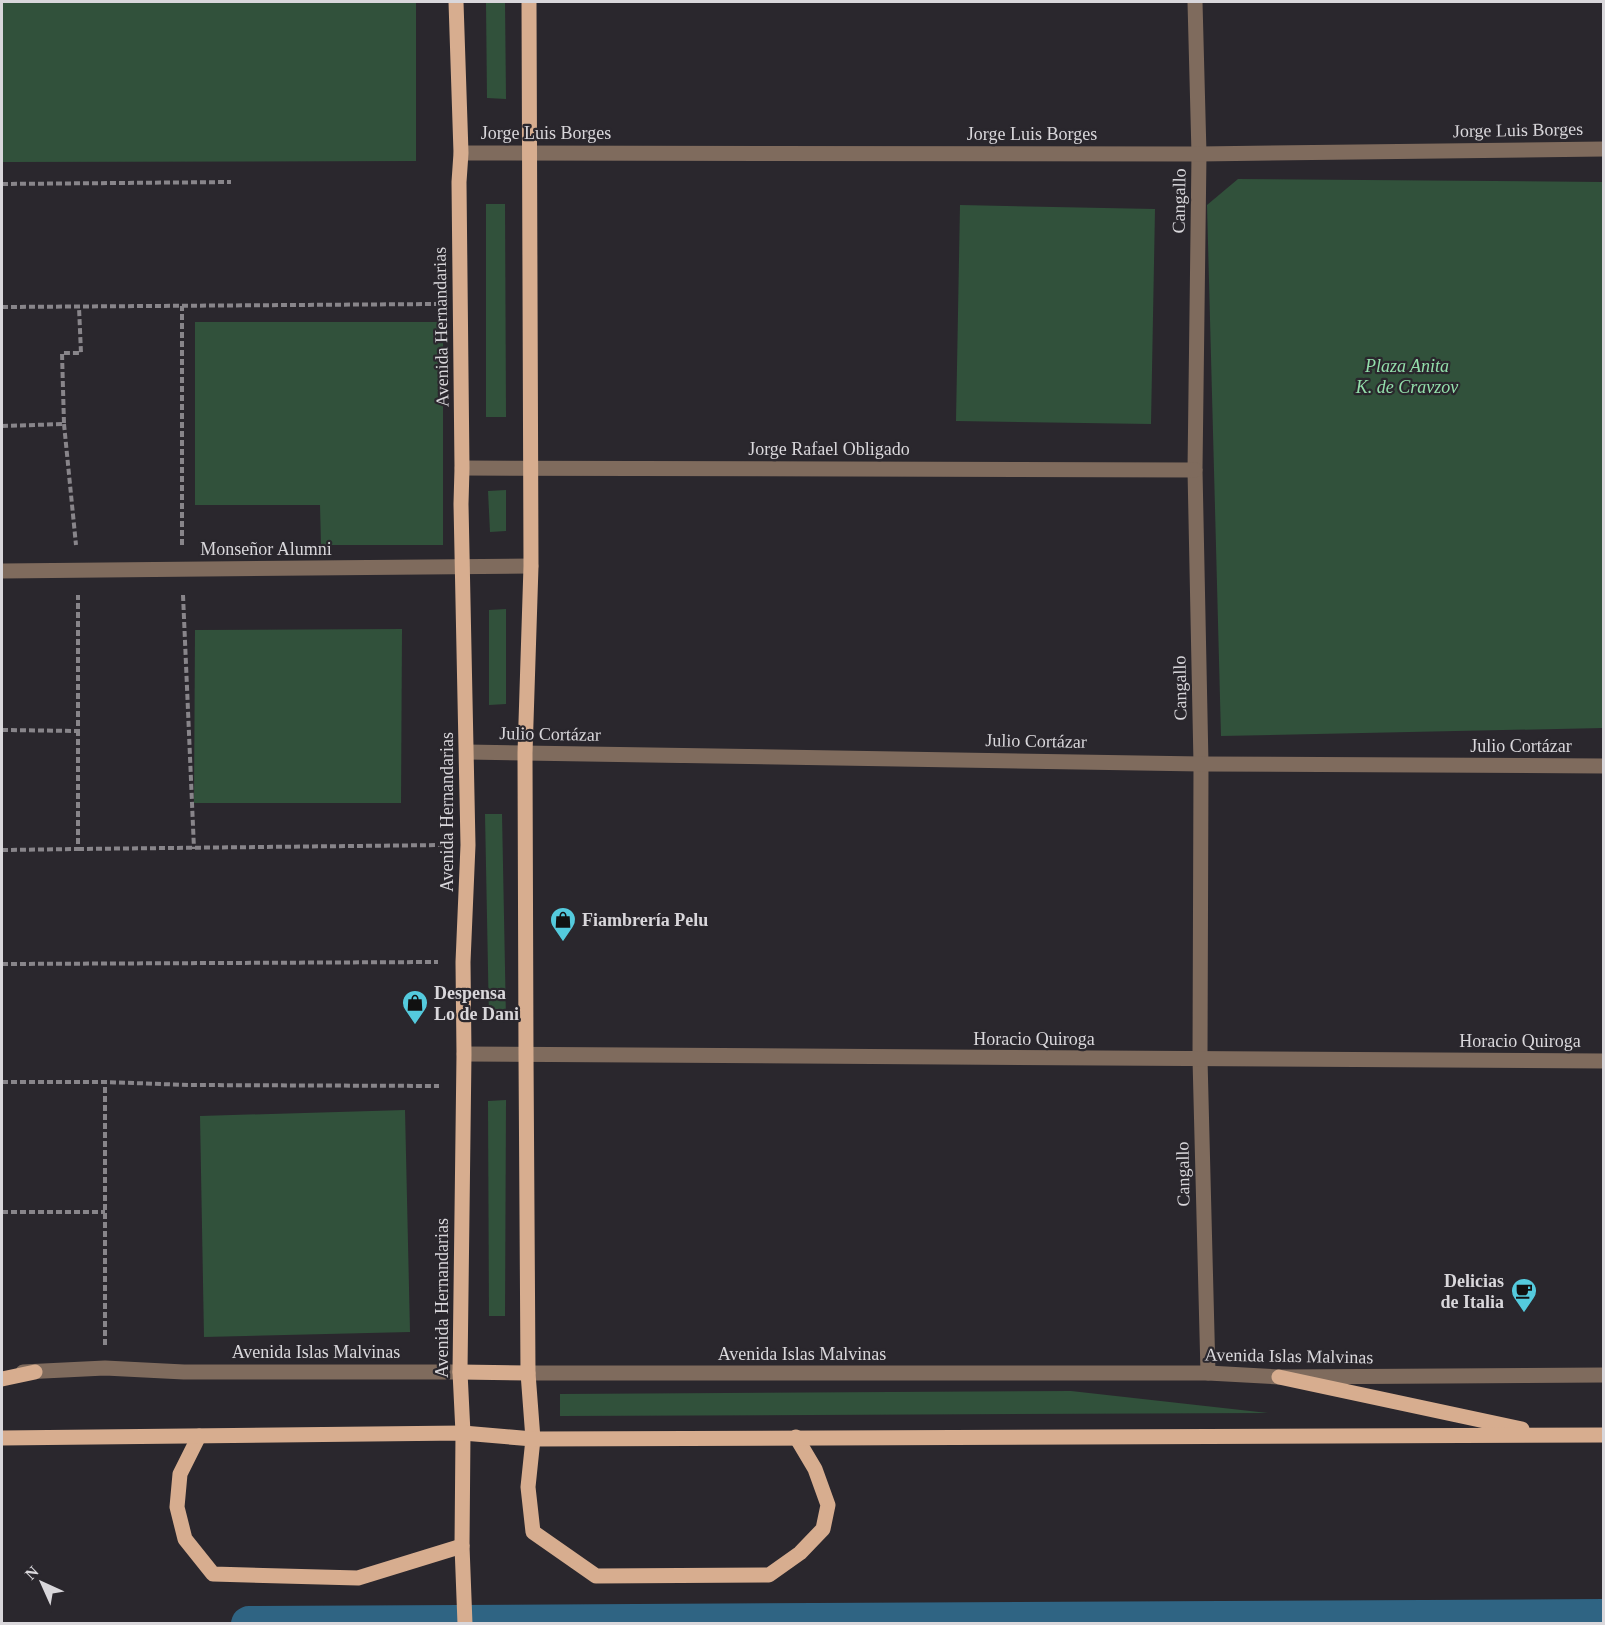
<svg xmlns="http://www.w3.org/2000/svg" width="1605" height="1625" font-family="Georgia,serif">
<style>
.green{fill:#31513b}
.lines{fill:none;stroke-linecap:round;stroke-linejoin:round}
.canal{stroke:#2f6483;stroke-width:36}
.path{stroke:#88858a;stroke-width:4;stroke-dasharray:6 3;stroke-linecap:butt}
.minor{stroke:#7f6b5d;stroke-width:15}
.major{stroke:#d7ad8f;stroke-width:15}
.labels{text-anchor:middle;stroke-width:4.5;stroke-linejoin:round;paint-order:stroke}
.street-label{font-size:18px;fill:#d9d7db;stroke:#2a272d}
.park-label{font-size:18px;font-style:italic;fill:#93dfab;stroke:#2a272d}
.poi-label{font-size:18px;font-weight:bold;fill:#d9d7db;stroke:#2a272d;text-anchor:start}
</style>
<rect width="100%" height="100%" fill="#2a272d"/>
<!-- green -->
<g class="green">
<polygon points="2,2 416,2 416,161 2,162"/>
<polygon points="486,2 505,2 506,99 487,98"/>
<polygon points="1238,179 1603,182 1603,728 1221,736 1207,205"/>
<polygon points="486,204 505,204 506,417 486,417"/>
<polygon points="960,205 1155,209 1151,424 956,421"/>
<polygon points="195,322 443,322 443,545 321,545 320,505 195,505"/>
<polygon points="506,490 506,531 490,532 488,491"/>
<polygon points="506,609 506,704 489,705 489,610"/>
<polygon points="402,629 401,803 194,803 195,630"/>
<polygon points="485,814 502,814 506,1019 489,1020"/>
<polygon points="506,1100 505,1316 489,1316 488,1101"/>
<polygon points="405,1110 410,1332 204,1337 200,1116"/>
<polygon points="1071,1391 1268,1413 560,1416 560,1394"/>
</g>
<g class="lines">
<!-- canal -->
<polyline class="canal" points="249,1624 1604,1617"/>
<!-- path -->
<g class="path">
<polyline points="2,184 231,182"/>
<polyline points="2,307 436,304"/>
<polyline points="64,424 76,545"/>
<polyline points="2,426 64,424 62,353 81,353 79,307"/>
<polyline points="182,545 182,306"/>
<polyline points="183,595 194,849"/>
<polyline points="2,730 78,731 78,595"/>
<polyline points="78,849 443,845"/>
<polyline points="2,850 78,849 78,731"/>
<polyline points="2,964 438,962"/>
<polyline points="2,1082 105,1082 188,1085 439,1086"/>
<polyline points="2,1212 105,1212"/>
<polyline points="105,1345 105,1082"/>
</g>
<!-- minor -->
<g class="minor">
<polyline points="1195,2 1199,154 1195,470 1201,764 1200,1059 1208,1373"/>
<polyline points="461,153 1199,154 1604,149"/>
<polyline points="462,468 1195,470"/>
<polyline points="2,571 531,566"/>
<polyline points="467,752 1201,764 1604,766"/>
<polyline points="464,1054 1604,1061"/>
<polyline points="23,1372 105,1368 184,1372 460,1372"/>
<polyline points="528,1373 1208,1373 1279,1377 1604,1375"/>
</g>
<!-- major -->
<g class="major">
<polyline points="456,2 461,153 459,182 462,468 461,504 468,845 463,962 464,1054 460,1372 463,1433 462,1546 465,1624"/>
<polyline points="529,2 531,566 525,753 526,1055 528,1373 533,1439 528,1487 533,1532 596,1576 769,1575 800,1553 823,1529 828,1505 815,1469 796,1437"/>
<polyline points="460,1372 528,1373"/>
<polyline points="1279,1377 1522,1429"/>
<polyline points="2,1379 35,1372"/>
<polyline points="199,1436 180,1474 177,1507 185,1539 213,1574 358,1578 462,1546"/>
<polyline points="2,1438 463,1433 533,1439 1604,1435"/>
</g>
</g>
<!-- icons -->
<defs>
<symbol id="shop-pin" viewBox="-11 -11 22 30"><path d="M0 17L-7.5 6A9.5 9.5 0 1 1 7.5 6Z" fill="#54cadd" stroke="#2a272d"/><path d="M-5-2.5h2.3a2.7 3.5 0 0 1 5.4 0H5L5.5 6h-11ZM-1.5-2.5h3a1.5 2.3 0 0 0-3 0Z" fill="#111"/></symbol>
<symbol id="cafe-pin" viewBox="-11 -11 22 30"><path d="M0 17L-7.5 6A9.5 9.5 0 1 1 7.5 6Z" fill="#54cadd" stroke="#2a272d"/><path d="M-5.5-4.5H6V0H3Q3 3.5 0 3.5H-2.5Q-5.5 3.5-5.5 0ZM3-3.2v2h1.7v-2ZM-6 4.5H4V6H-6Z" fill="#111"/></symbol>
</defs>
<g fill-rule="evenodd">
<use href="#shop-pin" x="548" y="905" width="30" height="40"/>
<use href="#shop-pin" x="400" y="988" width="30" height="40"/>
<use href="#cafe-pin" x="1509" y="1276" width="30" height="40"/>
</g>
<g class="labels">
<!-- street labels -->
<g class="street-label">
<text transform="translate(1518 130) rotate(-1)" y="6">Jorge Luis Borges</text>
<text x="546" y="139">Jorge Luis Borges</text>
<text x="1032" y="140">Jorge Luis Borges</text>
<text transform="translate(1179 201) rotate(-89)" y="6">Cangallo</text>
<text transform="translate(441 327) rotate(-91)" y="6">Avenida Hernandarias</text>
<text x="829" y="455">Jorge Rafael Obligado</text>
<text x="266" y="555">Monseñor Alumni</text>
<text transform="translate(1180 688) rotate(-91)" y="6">Cangallo</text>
<text transform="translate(550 734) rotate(1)" y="6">Julio Cortázar</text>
<text transform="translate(1036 741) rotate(1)" y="6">Julio Cortázar</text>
<text x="1521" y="752">Julio Cortázar</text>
<text transform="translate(447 812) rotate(-90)" y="6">Avenida Hernandarias</text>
<text x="1034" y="1045">Horacio Quiroga</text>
<text x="1520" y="1047">Horacio Quiroga</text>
<text transform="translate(1183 1174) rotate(-91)" y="6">Cangallo</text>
<text transform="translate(442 1298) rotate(-90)" y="6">Avenida Hernandarias</text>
<text x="316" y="1358">Avenida Islas Malvinas</text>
<text x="802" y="1360">Avenida Islas Malvinas</text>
<text transform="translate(1289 1356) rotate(1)" y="6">Avenida Islas Malvinas</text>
</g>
<!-- park labels -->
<g class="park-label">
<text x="1407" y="372">Plaza Anita<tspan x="1407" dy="21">K. de Cravzov</tspan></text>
</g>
<!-- poi labels -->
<g class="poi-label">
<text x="582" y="926">Fiambrería Pelu</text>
<text x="434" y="999">Despensa<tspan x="434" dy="21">Lo de Dani</tspan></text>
<text x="1504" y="1287" text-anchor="end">Delicias<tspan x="1504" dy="21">de Italia</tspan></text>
</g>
</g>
<!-- border -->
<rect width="1605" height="1625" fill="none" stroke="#d9d7db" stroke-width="6"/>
<!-- north arrow -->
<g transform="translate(42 1583) rotate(315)" stroke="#2a272d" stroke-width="4.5" paint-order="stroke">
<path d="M0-4.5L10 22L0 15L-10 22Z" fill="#d9d7db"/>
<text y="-9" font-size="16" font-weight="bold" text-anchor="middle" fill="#d9d7db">N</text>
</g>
</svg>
